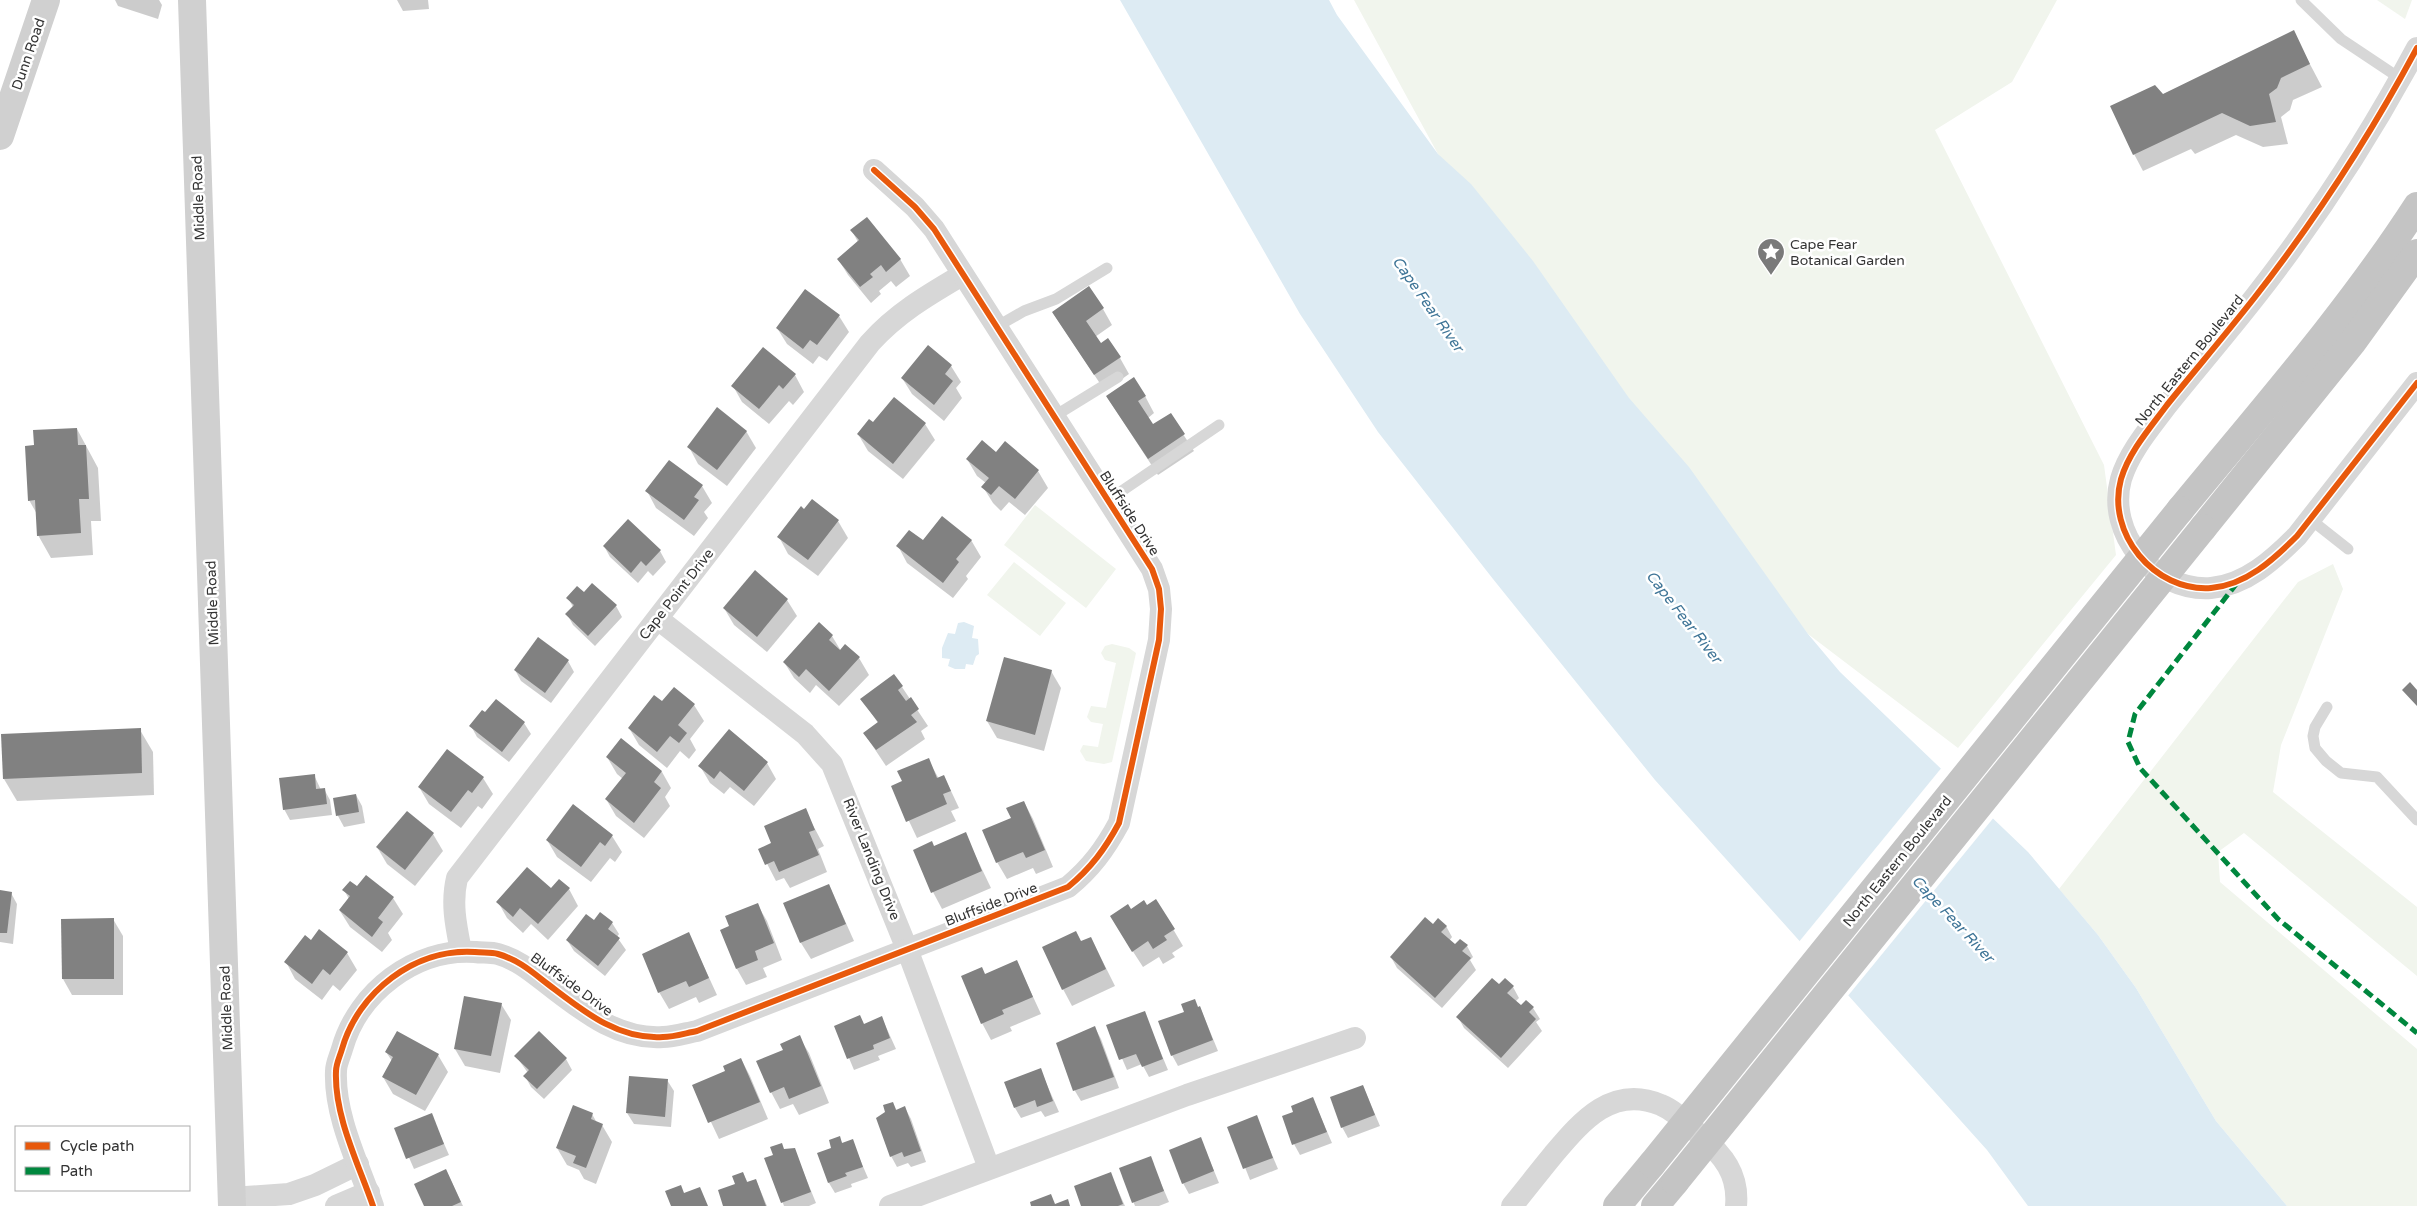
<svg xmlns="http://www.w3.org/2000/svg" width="2417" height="1206" font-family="'Varela Round',sans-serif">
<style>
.green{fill:#f1f5ed}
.water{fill:#ddebf3}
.pier{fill:#fff}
.shadow{fill:#0003}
.building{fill:#818181}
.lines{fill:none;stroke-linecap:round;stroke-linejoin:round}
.service{stroke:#d7d7d7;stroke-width:11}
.minor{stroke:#d7d7d7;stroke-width:22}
.secondary{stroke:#d0d0d0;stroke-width:28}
.motorway{stroke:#c4c4c4;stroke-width:28}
.motorway-bridge{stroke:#c4c4c4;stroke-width:28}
.quiet{stroke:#00873e;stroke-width:5;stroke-dasharray:10 5;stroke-linecap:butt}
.cycleway-casing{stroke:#fff;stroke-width:9}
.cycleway{stroke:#e8590c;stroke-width:6}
.labels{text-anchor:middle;stroke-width:5;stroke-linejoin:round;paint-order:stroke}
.street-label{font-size:14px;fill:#333;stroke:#fff}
.poi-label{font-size:14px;fill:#333;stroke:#fff;text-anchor:start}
.water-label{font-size:15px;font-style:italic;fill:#3f7597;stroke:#fff}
</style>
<rect width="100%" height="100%" fill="#fff"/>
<!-- green -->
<g class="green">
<polygon points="1354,0 2057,0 2012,82 1935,130 2104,465 2116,555 1958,748 1808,634 1438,154"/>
<polygon points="2377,0 2412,0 2405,19"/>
<polygon points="1035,505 1116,569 1086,608 1004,545"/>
<polygon points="1014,562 1066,603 1040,636 987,595"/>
<polygon points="2333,564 2343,589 2281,745 2273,792 2417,907 2417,976 2244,833 2218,852 2220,882 2417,1049 2417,1206 2287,1206 2216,1121 2136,988 2098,935 2059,889 2298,582"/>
<polygon points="1112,644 1129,648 1136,653 1112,762 1104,764 1086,761 1080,751 1083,745 1098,747 1103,724 1091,722 1087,717 1091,706 1106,708 1116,663 1105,660 1101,653 1105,646"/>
</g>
<!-- water -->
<g class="water">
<polygon points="1120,0 1329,0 1337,15 1438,154 1471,184 1533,261 1629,398 1689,467 1808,634 1840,672 2028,852 2098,935 2136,988 2216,1121 2287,1206 2028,1206 1987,1150 1655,780 1493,579 1378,432 1300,314"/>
<polygon points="964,622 974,626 972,638 978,639 979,654 976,656 973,665 966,664 965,669 955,669 948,666 950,659 942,658 942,648 948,633 955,634 958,623"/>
</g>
<!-- pier -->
<polygon class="pier" points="1943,766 1995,816 1847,997 1798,943"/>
<!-- shadow -->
<g class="shadow">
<polygon points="115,0 159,0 162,5 158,19 118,6"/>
<polygon points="397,0 428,0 429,9 403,11"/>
<polygon points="2293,32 2322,87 2293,100 2290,110 2281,117 2288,144 2263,147 2236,135 2195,154 2191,149 2143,171 2134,154 2162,95"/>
<polygon points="852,231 900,259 910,276 896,287 891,281 879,291 881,294 871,303 848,275 838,259 858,242"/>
<polygon points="1103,309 1112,325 1095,337 1101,344 1120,358 1129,374 1105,391 1053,313"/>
<polygon points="839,316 849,332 827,361 819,356 813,364 787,344 777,328"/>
<polygon points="951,366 961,382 956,388 962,398 944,421 912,394 902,378"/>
<polygon points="795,375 804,392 793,405 789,401 769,424 742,402 733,386"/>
<polygon points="1145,396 1154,413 1148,418 1153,426 1170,414 1194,451 1158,475 1107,397"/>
<polygon points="874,424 925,424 935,440 903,479 868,451 858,434"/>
<polygon points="77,429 98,468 101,521 91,521 93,555 51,558 38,535 37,514 29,500 36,446"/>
<polygon points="746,431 756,448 727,486 698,464 689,447"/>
<polygon points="1005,443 1038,471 1048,488 1025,515 1009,502 1001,511 993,503 983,487 986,483 977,476 967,459 996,454"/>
<polygon points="702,486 712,503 704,512 708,518 694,536 656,508 647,491"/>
<polygon points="805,511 838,521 848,538 818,576 788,554 779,537"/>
<polygon points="971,540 981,557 966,576 968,579 953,598 907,563 898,546 923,542"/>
<polygon points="604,546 660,551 666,562 653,576 648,571 638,583 610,557"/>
<polygon points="592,584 616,606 622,617 595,646 573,625 567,614 573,607 568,598 584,594"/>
<polygon points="787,600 797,616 767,652 734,625 724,608"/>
<polygon points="819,624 832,636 841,651 845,645 859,658 869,675 839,706 816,685 810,693 794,678 784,662"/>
<polygon points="568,661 574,672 551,703 521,681 515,670"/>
<polygon points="1051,671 1061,688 1044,751 997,738 987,721"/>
<polygon points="902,687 928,726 921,731 925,739 886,766 864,733 878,723 862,699"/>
<polygon points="662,703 694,705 704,721 690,739 696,750 689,759 680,751 667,768 639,745 629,728"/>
<polygon points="524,723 531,734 509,762 477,737 471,726"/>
<polygon points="140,730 153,752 154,795 17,801 4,779"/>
<polygon points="621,739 662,772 671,788 665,797 670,806 644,838 616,816 606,799 623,779 617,774 607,757"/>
<polygon points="928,759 939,779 944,776 959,808 951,811 956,821 917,838 893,787 903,782"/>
<polygon points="767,763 776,779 754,806 730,787 724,794 710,783 700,766"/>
<polygon points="314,775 321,790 324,789 330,800 332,815 290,820 284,809"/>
<polygon points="483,778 493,794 482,809 478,806 461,828 429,804 419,787"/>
<polygon points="356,795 362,806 365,823 344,827 338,816 335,799"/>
<polygon points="1024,802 1033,819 1053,867 1036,874 1033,868 1007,879 997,862 1012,819"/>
<polygon points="574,806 612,836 622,852 615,862 610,858 591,882 557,857 547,840"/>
<polygon points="805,810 824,846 818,849 827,872 790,888 784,878 776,881 760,850 773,844"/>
<polygon points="407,813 433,834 443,851 415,886 387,864 377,847"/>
<polygon points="965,834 991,888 942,909 933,892 934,847"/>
<polygon points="366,876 393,898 403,914 388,933 392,940 382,952 350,927 340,911 349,899 344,890 357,888"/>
<polygon points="829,885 854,941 811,959 801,943"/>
<polygon points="569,889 578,906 548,940 531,924 523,933 507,918 498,902 551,890"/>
<polygon points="0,892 11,893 17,904 13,944 0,942"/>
<polygon points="757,904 767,921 782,960 763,968 767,977 746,985 737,969 721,931 731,927"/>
<polygon points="1147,907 1173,929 1183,946 1172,953 1175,957 1163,964 1159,957 1143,967 1121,933 1131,910"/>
<polygon points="600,914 612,923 619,934 617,937 626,950 605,976 574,951 567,940 594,922"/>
<polygon points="113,919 123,936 123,995 72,995 63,979"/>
<polygon points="1433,925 1446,926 1452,937 1449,941 1455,946 1467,946 1473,957 1470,960 1476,970 1442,1008 1397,968 1391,957"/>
<polygon points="319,931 347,953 357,970 340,991 333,985 322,1000 295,979 286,962 311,942"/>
<polygon points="689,934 717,995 699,1003 696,997 669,1009 659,992"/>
<polygon points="1091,938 1115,986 1072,1006 1063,989 1082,943"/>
<polygon points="1017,962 1041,1014 1010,1027 1012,1031 991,1040 982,1023"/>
<polygon points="1500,986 1513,987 1519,998 1515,1002 1521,1007 1526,1001 1533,1008 1540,1019 1536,1022 1542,1031 1508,1068 1464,1028 1458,1017"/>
<polygon points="501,1004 511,1020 500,1073 465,1066 455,1049"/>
<polygon points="1200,1007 1218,1051 1178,1066 1172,1055 1186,1013"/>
<polygon points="1144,1012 1168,1070 1149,1077 1142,1064 1127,1070 1108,1026"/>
<polygon points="882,1018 896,1049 878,1056 880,1060 854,1070 836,1027 864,1025"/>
<polygon points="1095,1028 1101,1039 1119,1088 1081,1101 1075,1091 1058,1044"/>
<polygon points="799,1037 809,1053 829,1103 799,1115 793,1104 780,1109 771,1092 784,1050"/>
<polygon points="386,1052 438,1055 448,1072 425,1111 393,1094 383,1077 392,1061"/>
<polygon points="516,1056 566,1059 572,1070 544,1099 531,1087 525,1076 528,1073"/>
<polygon points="741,1059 750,1076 768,1119 719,1139 694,1086 727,1072"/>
<polygon points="1040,1069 1059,1112 1045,1117 1041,1111 1021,1118 1015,1108"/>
<polygon points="630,1078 667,1080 674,1091 671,1127 634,1124 627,1113"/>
<polygon points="1363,1086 1380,1126 1348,1138 1342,1127"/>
<polygon points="1313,1099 1332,1143 1300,1155 1294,1144 1295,1113"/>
<polygon points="893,1103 897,1111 905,1108 911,1119 926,1162 911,1167 908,1163 897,1167 891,1156 887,1113"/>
<polygon points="431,1114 449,1155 414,1169 396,1128"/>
<polygon points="592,1114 597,1123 602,1125 612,1142 596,1184 584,1179 579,1170 567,1165 557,1148"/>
<polygon points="1256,1117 1278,1169 1250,1180 1229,1127"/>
<polygon points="839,1138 843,1144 852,1141 868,1178 851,1184 852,1187 835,1193 829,1183 833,1149"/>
<polygon points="1201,1139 1219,1183 1189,1194 1183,1183"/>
<polygon points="794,1149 816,1203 809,1206 784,1206 766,1159 785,1150"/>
<polygon points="1150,1158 1169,1202 1159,1206 1135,1206 1120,1169"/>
<polygon points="446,1170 463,1206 426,1206"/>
<polygon points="743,1173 748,1183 756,1180 767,1206 725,1206"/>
<polygon points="1110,1173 1125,1206 1082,1206"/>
</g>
<!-- building -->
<g class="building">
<polygon points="2294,30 2310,64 2281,78 2277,88 2269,94 2276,122 2250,126 2222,113 2133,155 2110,106 2155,85 2163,94"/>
<polygon points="867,217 901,259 886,272 881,265 870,274 873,277 860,287 837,259 859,240 850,230"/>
<polygon points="1089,286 1104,308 1086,321 1101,343 1108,338 1121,357 1094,375 1052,312"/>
<polygon points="805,289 840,315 817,345 810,340 803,349 776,328"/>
<polygon points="928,345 952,365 945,374 953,381 934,405 901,378"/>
<polygon points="763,347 796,374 783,389 779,385 759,409 731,386"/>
<polygon points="1134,377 1146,396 1138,401 1153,424 1171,413 1185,434 1148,459 1106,396"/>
<polygon points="894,397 926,423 893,464 857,434 869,419 873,422"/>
<polygon points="717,407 747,431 717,470 687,447"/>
<polygon points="77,428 78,445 86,445 89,499 79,499 81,533 37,536 35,500 28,501 25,446 34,445 33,430"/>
<polygon points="982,440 996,452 1005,441 1039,470 1015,499 999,486 991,495 981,487 989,478 966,459"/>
<polygon points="669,460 703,485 694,497 699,500 684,520 645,491"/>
<polygon points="812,499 839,520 808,560 777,537 801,506 804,509"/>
<polygon points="942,516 972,540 956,559 959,562 943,583 896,546 909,530 923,540"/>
<polygon points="628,519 661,550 646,566 641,561 631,573 603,546"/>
<polygon points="755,570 788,599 757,637 723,608"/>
<polygon points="592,583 617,605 588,636 565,614 574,605 566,598 577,586 584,592"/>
<polygon points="819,622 833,635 829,640 840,650 845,644 860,657 829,691 806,669 799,677 783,662"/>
<polygon points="538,637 569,660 545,693 514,670"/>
<polygon points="1004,657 1052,670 1035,735 986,721"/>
<polygon points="894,674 903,686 898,690 906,701 911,697 919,709 911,715 917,722 876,750 863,733 878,722 860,699"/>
<polygon points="2410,682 2417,690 2417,706 2402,690"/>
<polygon points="674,687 695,704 678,725 687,733 679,743 670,736 657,752 628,728 654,695 662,701"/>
<polygon points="496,699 525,722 502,752 469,726 482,710 485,712"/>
<polygon points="141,728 142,773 3,779 1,734"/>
<polygon points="729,729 768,762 744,791 720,771 714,779 698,766"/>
<polygon points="621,738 662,771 654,782 661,788 634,823 605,799 626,773 606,757"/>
<polygon points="447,749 484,777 472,793 468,790 451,812 418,787"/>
<polygon points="929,758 937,778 944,775 951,791 943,794 947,804 906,822 891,786 902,781 897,771"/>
<polygon points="315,774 316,789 325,788 327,804 283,810 279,778"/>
<polygon points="356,794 359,812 336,816 333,798"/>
<polygon points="1024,801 1045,850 1026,858 1023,852 996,863 982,830 1011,818 1006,808"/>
<polygon points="573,804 613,835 605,846 600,842 581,867 546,840"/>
<polygon points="806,808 815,830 809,832 819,855 779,872 774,861 765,865 758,849 771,843 764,826"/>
<polygon points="407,811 434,833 405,870 376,847"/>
<polygon points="966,832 982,871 931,893 913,850 932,841 934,846"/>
<polygon points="527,867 551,888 559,879 570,888 538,924 520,908 513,917 496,902"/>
<polygon points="366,875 394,897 378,918 383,922 372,937 339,910 350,896 342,890 350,881 357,886"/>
<polygon points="829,884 846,924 800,943 783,903"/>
<polygon points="0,890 12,892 7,933 0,933"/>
<polygon points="1156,899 1175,929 1164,936 1167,940 1153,949 1148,941 1132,952 1110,916 1128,904 1131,909 1144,900 1147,905"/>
<polygon points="758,903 774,943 755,951 758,960 736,969 720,930 729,926 725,916"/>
<polygon points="600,912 613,922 608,929 620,938 598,966 566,940 586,914 594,920"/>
<polygon points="1425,917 1433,924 1438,918 1447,926 1441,932 1455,944 1460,939 1468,945 1462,951 1471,958 1435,998 1390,957"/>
<polygon points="114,918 114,979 62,979 61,919"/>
<polygon points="319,929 348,952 330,975 323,969 312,984 284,962 305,935 311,940"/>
<polygon points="1076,931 1081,941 1091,937 1106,969 1062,990 1042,947"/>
<polygon points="689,932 709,978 689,987 686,981 658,993 642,954"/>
<polygon points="1017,960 1033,997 1002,1010 1004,1014 981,1024 961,976 982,967 985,974"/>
<polygon points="1492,978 1499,984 1505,978 1514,986 1507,993 1521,1005 1526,1000 1534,1007 1529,1012 1536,1019 1501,1058 1456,1017"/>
<polygon points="464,996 502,1003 491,1056 454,1049"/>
<polygon points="1195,999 1198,1007 1200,1006 1213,1040 1171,1056 1158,1021 1184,1012 1181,1004"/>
<polygon points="1145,1011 1163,1059 1142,1067 1136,1054 1119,1060 1106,1025"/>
<polygon points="860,1015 864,1024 882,1016 890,1038 873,1045 874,1049 847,1059 834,1026"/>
<polygon points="1095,1026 1114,1077 1073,1091 1056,1043"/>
<polygon points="397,1031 439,1054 416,1095 382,1077 393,1057 385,1052"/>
<polygon points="539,1031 567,1058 537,1089 523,1076 529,1070 514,1056"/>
<polygon points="800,1035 821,1086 789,1099 784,1087 770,1093 756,1061 783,1050 780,1044"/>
<polygon points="741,1058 760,1102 708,1123 692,1085 725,1071 723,1066"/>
<polygon points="1041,1068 1053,1101 1037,1107 1035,1100 1014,1108 1004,1082"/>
<polygon points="629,1076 668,1079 665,1117 626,1113"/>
<polygon points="1363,1085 1375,1115 1341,1128 1330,1097"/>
<polygon points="1313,1097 1327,1132 1292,1145 1282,1116 1293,1112 1291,1106"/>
<polygon points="893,1102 896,1110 905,1106 921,1151 904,1157 902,1152 890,1157 876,1118 885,1112 883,1105"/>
<polygon points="573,1105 593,1113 591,1119 603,1124 586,1168 573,1163 576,1156 556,1148"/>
<polygon points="432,1113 444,1144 406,1159 394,1128"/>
<polygon points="1257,1115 1273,1158 1243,1169 1227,1127"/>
<polygon points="840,1136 842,1143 853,1139 863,1167 845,1173 847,1176 828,1183 817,1153 831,1148 829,1140"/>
<polygon points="1201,1137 1214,1171 1182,1184 1169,1150"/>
<polygon points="782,1143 784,1149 795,1148 811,1192 781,1203 764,1158 773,1155 770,1147"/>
<polygon points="1151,1156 1164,1191 1132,1203 1119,1168"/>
<polygon points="446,1169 461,1202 452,1206 424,1206 414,1184"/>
<polygon points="743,1172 747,1182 756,1179 766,1206 723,1206 718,1190 735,1184 732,1176"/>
<polygon points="1111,1172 1123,1204 1118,1206 1081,1206 1074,1186"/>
<polygon points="681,1185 684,1193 700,1187 708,1206 671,1206 665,1191"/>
<polygon points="1051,1194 1055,1204 1068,1199 1070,1206 1031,1206 1030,1202"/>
</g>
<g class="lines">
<!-- service -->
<g class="service">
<polyline points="2301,0 2341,39 2401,79"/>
<polyline points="996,327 1024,311 1056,299 1107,268"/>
<polyline points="1053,417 1118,377"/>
<polyline points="1107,501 1219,425"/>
<polyline points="2310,519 2348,549"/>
<polyline points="2327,707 2315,727 2313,736 2315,748 2326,761 2341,773 2377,777 2417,820"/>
</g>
<!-- minor -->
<g class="minor">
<path d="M 2417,48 C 2370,136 2316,219 2255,297 C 2226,334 2196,369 2167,405 C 2150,428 2129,452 2121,479 C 2106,533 2154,592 2211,588 C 2246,585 2273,560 2297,536 L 2417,383"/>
<polyline points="658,619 805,734 832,764 907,949 989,1168"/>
<path d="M 461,951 C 456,926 451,903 457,878 L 870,343 C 897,313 928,295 962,275"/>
<polyline points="232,1198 289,1194 315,1185 358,1164"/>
<polyline points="336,1206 369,1192"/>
<path d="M 373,1206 C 359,1165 334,1116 336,1071 C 336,1064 340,1056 342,1049 C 358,992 415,948 475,952 C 482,953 491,952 498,954 C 519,960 532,972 549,985 C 583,1011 618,1040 663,1037 C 674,1037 686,1033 697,1031 L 1068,887 C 1091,868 1105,849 1119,823 L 1159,640 L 1161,609 L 1159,589 L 1152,569 L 934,229 L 915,207 L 874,170"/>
<polyline points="890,1206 1187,1095 1355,1038"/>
<path d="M 1512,1206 C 1526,1189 1539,1172 1553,1155 C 1581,1122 1612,1084 1661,1105 C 1676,1111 1688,1125 1700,1135 C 1723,1155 1739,1174 1736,1206"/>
</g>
<!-- secondary -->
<g class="secondary">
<polyline points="192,0 232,1206"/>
<polyline points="0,136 46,0"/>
</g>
<!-- motorway -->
<g class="motorway">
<path d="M 2180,510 C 2262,410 2347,314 2417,206"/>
<polyline points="2203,528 2352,343 2417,253"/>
<polyline points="1617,1206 1652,1164"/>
<polyline points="1655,1206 1675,1182"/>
</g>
<!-- motorway-bridge -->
<g class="motorway-bridge">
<polyline points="1652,1164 2180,510"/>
<polyline points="1675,1182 2203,528"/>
</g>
<!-- quiet -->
<polyline class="quiet" points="2237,583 2135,714 2128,742 2140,768 2278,919 2417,1033"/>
<defs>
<g id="cycleway">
<path d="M 2417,48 C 2370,136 2316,219 2255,297 C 2226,334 2196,369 2167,405 C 2150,428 2129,452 2121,479 C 2106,533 2154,592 2211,588 C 2246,585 2273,560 2297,536 L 2417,383"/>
<path d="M 373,1206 C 359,1165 334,1116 336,1071 C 336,1064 340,1056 342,1049 C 358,992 415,948 475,952 C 482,953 491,952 498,954 C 519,960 532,972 549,985 C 583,1011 618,1040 663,1037 C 674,1037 686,1033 697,1031 L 1068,887 C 1091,868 1105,849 1119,823 L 1159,640 L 1161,609 L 1159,589 L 1152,569 L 934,229 L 915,207 L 874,170"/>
</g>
</defs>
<!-- cycleway casing -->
<use href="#cycleway" class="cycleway-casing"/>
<!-- cycleway -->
<use href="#cycleway" class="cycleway"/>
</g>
<!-- icons -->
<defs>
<symbol id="sight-pin" viewBox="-11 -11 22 30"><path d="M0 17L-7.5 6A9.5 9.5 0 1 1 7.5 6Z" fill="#7a7a7a" stroke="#fff"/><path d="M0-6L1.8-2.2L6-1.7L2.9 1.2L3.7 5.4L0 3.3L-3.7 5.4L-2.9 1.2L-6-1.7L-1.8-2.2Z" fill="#fff"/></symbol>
</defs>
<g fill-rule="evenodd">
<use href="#sight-pin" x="1755" y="236" width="32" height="43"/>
</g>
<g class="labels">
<!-- street labels -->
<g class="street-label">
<text transform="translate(28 54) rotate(-71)" y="5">Dunn Road</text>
<text transform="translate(198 198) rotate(-92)" y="5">Middle Road</text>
<text transform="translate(2189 360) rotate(-51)" y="5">North Eastern Boulevard</text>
<text transform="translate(1130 513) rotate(57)" y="5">Bluffside Drive</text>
<text transform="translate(676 594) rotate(-52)" y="5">Cape Point Drive</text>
<text transform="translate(212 603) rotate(-92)" y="5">Middle Road</text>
<text transform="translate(872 859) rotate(68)" y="5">River Landing Drive</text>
<text transform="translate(1897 861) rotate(-51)" y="5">North Eastern Boulevard</text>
<text transform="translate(991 904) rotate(-21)" y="5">Bluffside Drive</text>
<text transform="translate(572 984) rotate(36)" y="5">Bluffside Drive</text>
<text transform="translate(226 1008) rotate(-92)" y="5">Middle Road</text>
</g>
<!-- poi labels -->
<g class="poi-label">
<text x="1790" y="249">Cape Fear<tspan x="1790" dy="16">Botanical Garden</tspan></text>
</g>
<!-- water labels -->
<g class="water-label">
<text transform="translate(1428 304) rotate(55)" y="5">Cape Fear River</text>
<text transform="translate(1684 617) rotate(52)" y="5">Cape Fear River</text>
<text transform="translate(1953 919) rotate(47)" y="5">Cape Fear River</text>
</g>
</g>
<!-- legend -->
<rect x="15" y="1126" width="175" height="65" fill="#ffffff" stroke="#adadad"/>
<rect x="25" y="1142" width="25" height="8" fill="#e8590c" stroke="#adadad"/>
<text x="60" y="1151" font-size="15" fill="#333333">Cycle path</text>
<rect x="25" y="1167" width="25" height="8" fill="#00873e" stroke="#adadad"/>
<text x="60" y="1176" font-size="15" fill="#333333">Path</text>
</svg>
